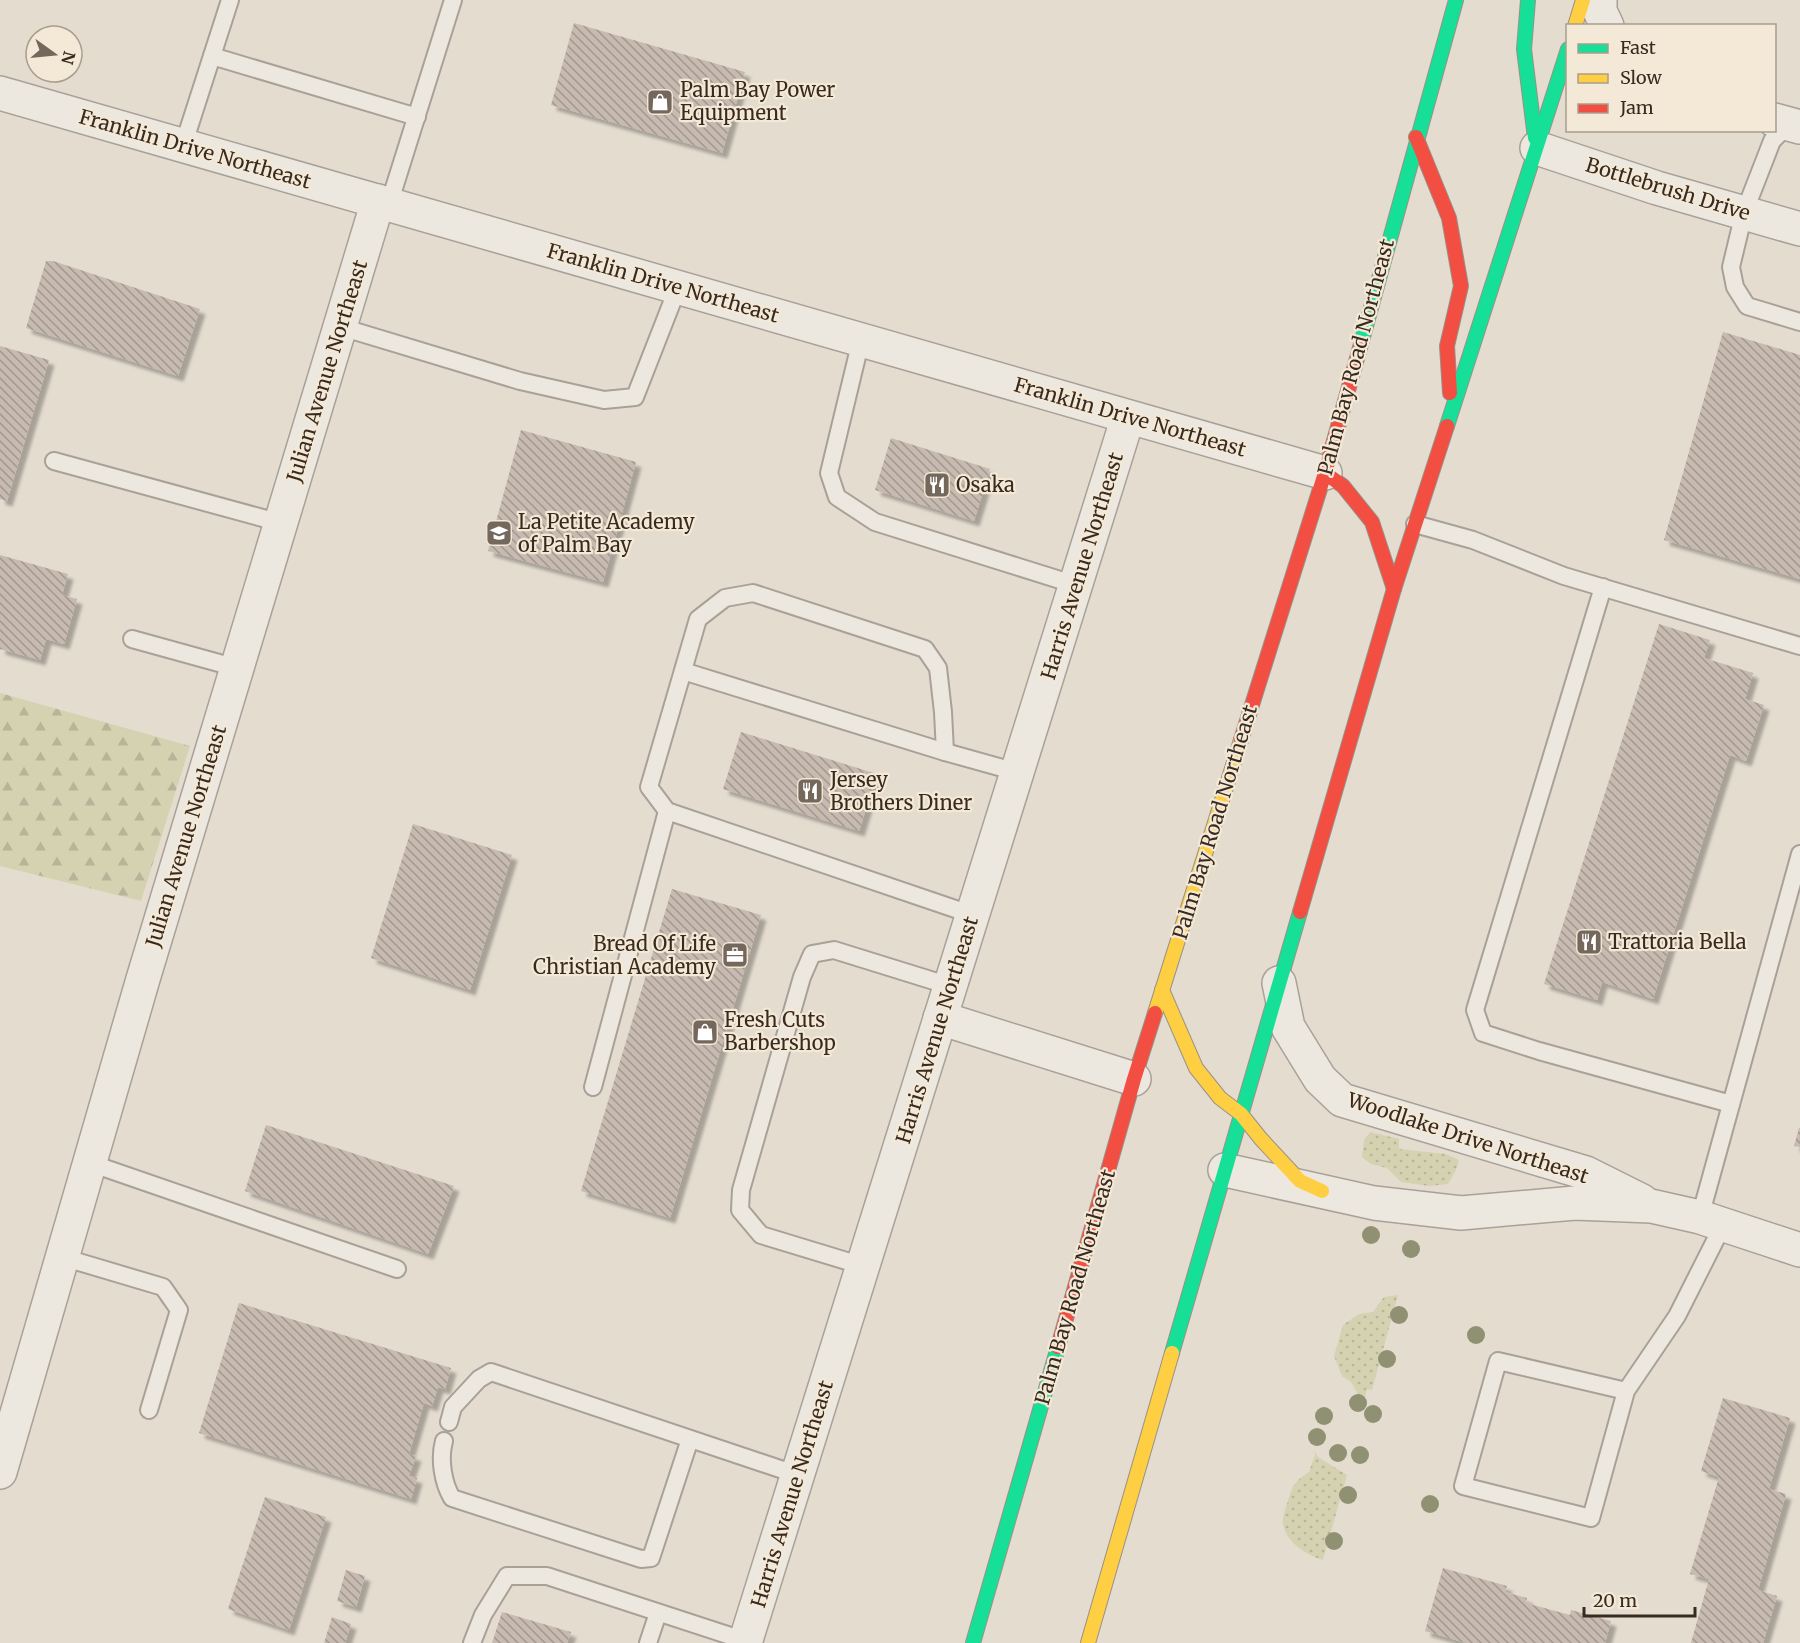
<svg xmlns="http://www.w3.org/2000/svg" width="1800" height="1643" font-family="Merriweather,serif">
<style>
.grass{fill:url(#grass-dots)}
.forest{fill:url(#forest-firs)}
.building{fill:url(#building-back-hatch);filter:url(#shadow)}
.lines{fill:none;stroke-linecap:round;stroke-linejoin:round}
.lane-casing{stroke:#a9a198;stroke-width:20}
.street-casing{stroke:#a9a198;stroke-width:36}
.fast-casing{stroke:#999188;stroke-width:16}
.slow-casing{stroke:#999188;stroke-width:16}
.jam-casing{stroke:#999188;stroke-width:16}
.lane{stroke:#ece8e0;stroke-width:16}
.street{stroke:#ece8e0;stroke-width:33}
.fast{stroke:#16e098;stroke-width:14}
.slow{stroke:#ffcf43;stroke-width:14}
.jam{stroke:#f24e42;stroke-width:14}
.tree{fill:#909173}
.labels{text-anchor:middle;stroke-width:4.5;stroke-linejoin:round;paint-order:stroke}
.poi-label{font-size:20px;fill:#382a20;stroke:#f4e9d6;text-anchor:start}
.street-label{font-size:20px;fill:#382a20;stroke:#f4e9d6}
</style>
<defs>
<pattern id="grass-dots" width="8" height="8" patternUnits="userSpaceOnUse" patternTransform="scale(1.5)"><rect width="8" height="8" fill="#d5d2b2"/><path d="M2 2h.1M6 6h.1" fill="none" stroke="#b8b499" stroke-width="1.8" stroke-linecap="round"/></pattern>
<pattern id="forest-firs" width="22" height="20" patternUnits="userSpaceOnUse" patternTransform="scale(1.5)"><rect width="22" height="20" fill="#d5d2b2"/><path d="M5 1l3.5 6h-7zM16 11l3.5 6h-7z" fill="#b8b499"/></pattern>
<pattern id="building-back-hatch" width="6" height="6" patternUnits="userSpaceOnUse" patternTransform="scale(1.5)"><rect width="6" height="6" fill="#c7bab0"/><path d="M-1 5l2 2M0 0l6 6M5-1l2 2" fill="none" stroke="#a3978f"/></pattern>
<filter id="shadow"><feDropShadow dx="5.5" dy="5.5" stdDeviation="1.5" flood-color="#0004"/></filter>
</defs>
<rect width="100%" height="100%" fill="#e4dccf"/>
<!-- grass -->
<g class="grass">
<polygon points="1370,1132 1399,1139 1399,1149 1446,1154 1459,1160 1456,1170 1448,1184 1429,1186 1401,1182 1387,1168 1371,1164 1362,1157 1364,1140"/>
<polygon points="1398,1295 1372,1390 1367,1389 1365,1397 1360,1398 1351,1382 1342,1376 1334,1356 1343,1325 1359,1314 1373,1312 1384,1297"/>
<path d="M 1314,1450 L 1318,1457 L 1347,1475 L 1323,1560 C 1306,1555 1286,1542 1283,1524 C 1282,1517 1286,1507 1288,1501 C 1292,1486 1296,1480 1309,1472 L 1315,1455 Z"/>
</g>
<!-- forest -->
<polygon class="forest" points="0,693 190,746 141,901 0,866"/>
<!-- building -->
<g class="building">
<polygon points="574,23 745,72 722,153 551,105"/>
<polygon points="46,261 53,261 200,309 178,376 26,328"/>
<polygon points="1723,332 1800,355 1800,579 1664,540"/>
<polygon points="0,346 49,360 7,501 0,499"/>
<polygon points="521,430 636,462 603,582 488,551"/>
<polygon points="891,438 990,469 974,521 875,490"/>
<polygon points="0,555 68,574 62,595 77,599 64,644 46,639 40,660 0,649"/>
<polygon points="1659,624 1710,640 1704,658 1753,673 1745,699 1764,705 1746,761 1730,755 1653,999 1602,982 1597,1000 1544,984"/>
<polygon points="741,732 877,774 859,831 723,789"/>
<polygon points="413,824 512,855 470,990 371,958"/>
<polygon points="672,889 761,915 670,1218 581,1191"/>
<polygon points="266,1125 454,1186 428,1254 245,1191"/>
<polygon points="1799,1128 1800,1128 1800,1147 1794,1146"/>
<polygon points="239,1303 451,1368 445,1389 438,1387 432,1406 424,1403 409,1454 416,1456 409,1476 417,1478 411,1499 199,1433"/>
<polygon points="1723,1398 1790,1418 1769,1489 1786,1494 1758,1590 1777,1596 1763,1643 1691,1643 1709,1579 1690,1574 1719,1477 1701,1471"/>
<polygon points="265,1497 326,1517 289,1630 228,1609"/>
<polygon points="1443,1568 1507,1586 1505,1592 1527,1598 1526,1603 1570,1615 1571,1610 1611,1621 1605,1643 1466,1643 1425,1631"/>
<polygon points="346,1570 365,1576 356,1607 337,1601"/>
<polygon points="502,1612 571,1632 567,1643 492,1643"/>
<polygon points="332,1617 351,1624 345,1643 324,1643"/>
</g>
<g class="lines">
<defs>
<g id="lane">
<polyline points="212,56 417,117"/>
<polyline points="1789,124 1772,141 1744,213 1731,267 1735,287 1747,306 1800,322"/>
<polyline points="183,146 230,0"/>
<polyline points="389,204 453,0"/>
<polyline points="341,327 520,381 604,400 635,397 678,287"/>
<polyline points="861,340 829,473 837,497 875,522 1076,585"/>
<polyline points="54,461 281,523"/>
<polyline points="1415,524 1473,540 1564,576 1800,646"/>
<polyline points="1603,587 1475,1010 1483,1033 1539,1051 1731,1104"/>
<polyline points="132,639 237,668"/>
<polyline points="683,671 945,752 1017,772"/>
<polyline points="945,752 943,712 938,668 925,649 753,593 725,598 698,619 649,787 667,811 973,915"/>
<polyline points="593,1087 667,811"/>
<polyline points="90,1163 397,1269"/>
<polyline points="1700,1217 1800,854"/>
<polyline points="62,1257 163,1287 179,1310 149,1410"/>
<polyline points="863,1266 761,1235 740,1210 741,1190 802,977 812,954 834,950 950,986"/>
<polyline points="1626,1391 1591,1518 1463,1486 1498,1361 1626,1391 1677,1316 1723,1225"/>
<polyline points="449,1422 453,1407 479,1379 491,1372 798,1475"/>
<path d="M 444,1441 C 439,1459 443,1483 452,1498 L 641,1559 L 651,1558 L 690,1439"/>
<polyline points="472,1643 483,1615 507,1576 547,1576 746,1641"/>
<polyline points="648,1643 658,1613"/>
</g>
<g id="street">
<polyline points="1600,0 1600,11 1607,26"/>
<polyline points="0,93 1325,473"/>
<polyline points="1774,120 1800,127"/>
<polyline points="1537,148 1657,188 1800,229"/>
<polyline points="1279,983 1288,1027 1320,1079 1342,1100 1586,1173 1642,1201"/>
<polyline points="940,1018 1134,1079"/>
<polyline points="1225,1170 1374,1203 1461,1213 1575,1203 1651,1206 1700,1217 1800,1250"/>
<polyline points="0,1472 143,979 378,201"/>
<polyline points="745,1643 1128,417"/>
</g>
<g id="fast">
<polyline points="1528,0 1524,49 1535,138"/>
<polyline points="1361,344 1456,0"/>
<polyline points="1447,426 1568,49"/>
<polyline points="1172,1353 1300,912"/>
<polyline points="973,1643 1058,1347"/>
</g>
<g id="slow">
<polyline points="1575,26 1583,0"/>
<polyline points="1162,990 1196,1068 1220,1098 1241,1114 1261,1139 1300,1181 1322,1191"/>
<polyline points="1155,1013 1241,740"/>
<polyline points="1088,1643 1172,1353"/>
</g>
<g id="jam">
<polyline points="1416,137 1449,218 1461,286 1447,346 1450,393"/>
<polyline points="1325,473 1343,486 1372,522 1394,589"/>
<polyline points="1241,740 1325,473 1361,344"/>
<polyline points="1300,912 1394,589 1447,426"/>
<polyline points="1058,1347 1134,1079 1155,1013"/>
</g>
</defs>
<!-- lane casing -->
<use href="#lane" class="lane-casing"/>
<!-- street casing -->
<use href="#street" class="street-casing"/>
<!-- fast casing -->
<use href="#fast" class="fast-casing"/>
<!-- slow casing -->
<use href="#slow" class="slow-casing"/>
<!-- jam casing -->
<use href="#jam" class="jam-casing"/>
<!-- lane -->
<use href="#lane" class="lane"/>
<!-- street -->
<use href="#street" class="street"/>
<!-- fast -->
<use href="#fast" class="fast"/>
<!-- slow -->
<use href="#slow" class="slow"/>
<!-- jam -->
<use href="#jam" class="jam"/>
</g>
<!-- trees -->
<g class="tree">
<circle cx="1371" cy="1235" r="9"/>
<circle cx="1411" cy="1249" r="9"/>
<circle cx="1399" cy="1315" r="9"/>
<circle cx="1476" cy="1335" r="9"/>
<circle cx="1387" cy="1359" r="9"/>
<circle cx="1358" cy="1403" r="9"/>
<circle cx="1373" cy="1414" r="9"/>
<circle cx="1324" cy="1416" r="9"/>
<circle cx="1317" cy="1437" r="9"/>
<circle cx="1338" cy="1453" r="9"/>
<circle cx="1360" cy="1455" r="9"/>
<circle cx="1348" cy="1495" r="9"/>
<circle cx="1430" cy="1504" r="9"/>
<circle cx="1334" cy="1541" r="9"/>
</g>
<!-- icons -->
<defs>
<symbol id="shop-square" viewBox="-11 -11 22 22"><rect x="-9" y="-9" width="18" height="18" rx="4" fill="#74685d" stroke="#f4e9d6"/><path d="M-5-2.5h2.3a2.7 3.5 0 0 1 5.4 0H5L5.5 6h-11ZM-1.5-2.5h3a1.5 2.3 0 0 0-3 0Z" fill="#fff"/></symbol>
<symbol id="restaurant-square" viewBox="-11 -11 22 22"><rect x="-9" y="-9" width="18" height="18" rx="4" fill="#74685d" stroke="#f4e9d6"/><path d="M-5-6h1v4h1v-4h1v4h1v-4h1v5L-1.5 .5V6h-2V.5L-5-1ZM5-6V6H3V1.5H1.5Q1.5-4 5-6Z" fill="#fff"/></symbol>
<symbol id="school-square" viewBox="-11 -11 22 22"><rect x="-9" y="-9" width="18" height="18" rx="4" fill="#74685d" stroke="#f4e9d6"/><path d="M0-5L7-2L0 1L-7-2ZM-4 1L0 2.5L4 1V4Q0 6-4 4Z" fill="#fff"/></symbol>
<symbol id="office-square" viewBox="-11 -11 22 22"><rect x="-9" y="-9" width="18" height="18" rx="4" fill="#74685d" stroke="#f4e9d6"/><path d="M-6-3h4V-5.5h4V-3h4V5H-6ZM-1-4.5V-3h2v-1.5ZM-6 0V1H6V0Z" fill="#fff"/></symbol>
</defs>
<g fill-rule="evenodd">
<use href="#shop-square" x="645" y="87" width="30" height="30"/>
<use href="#restaurant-square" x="922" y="470" width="30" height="30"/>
<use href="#school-square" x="484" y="518" width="30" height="30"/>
<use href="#restaurant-square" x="795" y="776" width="30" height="30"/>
<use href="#restaurant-square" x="1574" y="927" width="30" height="30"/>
<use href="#office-square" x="720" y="940" width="30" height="30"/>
<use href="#shop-square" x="690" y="1017" width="30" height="30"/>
</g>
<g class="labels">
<!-- poi labels -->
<g class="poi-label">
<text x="680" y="97">Palm Bay Power<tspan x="680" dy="23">Equipment</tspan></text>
<text x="956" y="492">Osaka</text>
<text x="518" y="529">La Petite Academy<tspan x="518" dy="23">of Palm Bay</tspan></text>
<text x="830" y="787">Jersey<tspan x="830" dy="23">Brothers Diner</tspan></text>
<text x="1608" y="949">Trattoria Bella</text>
<text x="716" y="951" text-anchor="end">Bread Of Life<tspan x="716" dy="23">Christian Academy</tspan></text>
<text x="724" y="1027">Fresh Cuts<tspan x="724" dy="23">Barbershop</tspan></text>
</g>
<!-- street labels -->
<g class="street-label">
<text transform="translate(195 149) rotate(16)" y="7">Franklin Drive Northeast</text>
<text transform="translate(1668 189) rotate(17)" y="7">Bottlebrush Drive</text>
<text transform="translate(663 283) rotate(16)" y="7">Franklin Drive Northeast</text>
<text transform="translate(1356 357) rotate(-75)" y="7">Palm Bay Road Northeast</text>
<text transform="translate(327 371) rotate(-73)" y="7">Julian Avenue Northeast</text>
<text transform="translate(1130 417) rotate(16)" y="7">Franklin Drive Northeast</text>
<text transform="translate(1082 566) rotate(-73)" y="7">Harris Avenue Northeast</text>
<text transform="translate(1215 822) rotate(-73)" y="7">Palm Bay Road Northeast</text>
<text transform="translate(186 836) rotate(-73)" y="7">Julian Avenue Northeast</text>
<text transform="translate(937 1030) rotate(-73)" y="7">Harris Avenue Northeast</text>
<text transform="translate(1468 1138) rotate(18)" y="7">Woodlake Drive Northeast</text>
<text transform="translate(1075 1287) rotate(-74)" y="7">Palm Bay Road Northeast</text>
<text transform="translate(792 1494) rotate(-73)" y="7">Harris Avenue Northeast</text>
</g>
</g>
<!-- legend -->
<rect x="1566" y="24" width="210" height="108" fill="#f4e9d6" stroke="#a99d8d" stroke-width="1.5"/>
<rect x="1578" y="44" width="30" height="9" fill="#16e098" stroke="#a99d8d" stroke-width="1.5"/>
<text x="1620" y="54" font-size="18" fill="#382a20">Fast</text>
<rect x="1578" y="74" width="30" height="9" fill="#ffcf43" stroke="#a99d8d" stroke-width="1.5"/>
<text x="1620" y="84" font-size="18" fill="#382a20">Slow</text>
<rect x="1578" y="104" width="30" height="9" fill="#f24e42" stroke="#a99d8d" stroke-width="1.5"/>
<text x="1620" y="114" font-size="18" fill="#382a20">Jam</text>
<!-- north arrow -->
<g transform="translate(54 54) rotate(105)"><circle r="28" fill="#f4e9d6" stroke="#a99d8d" stroke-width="1.5"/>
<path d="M0-4.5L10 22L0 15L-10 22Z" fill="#74685d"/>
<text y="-9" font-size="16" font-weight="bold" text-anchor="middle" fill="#382a20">N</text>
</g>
<!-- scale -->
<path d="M1584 1607v9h111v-9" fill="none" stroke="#382a20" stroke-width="3"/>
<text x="1593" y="1607" font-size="18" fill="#382a20" stroke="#f4e9d6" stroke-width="4.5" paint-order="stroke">20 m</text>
</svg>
